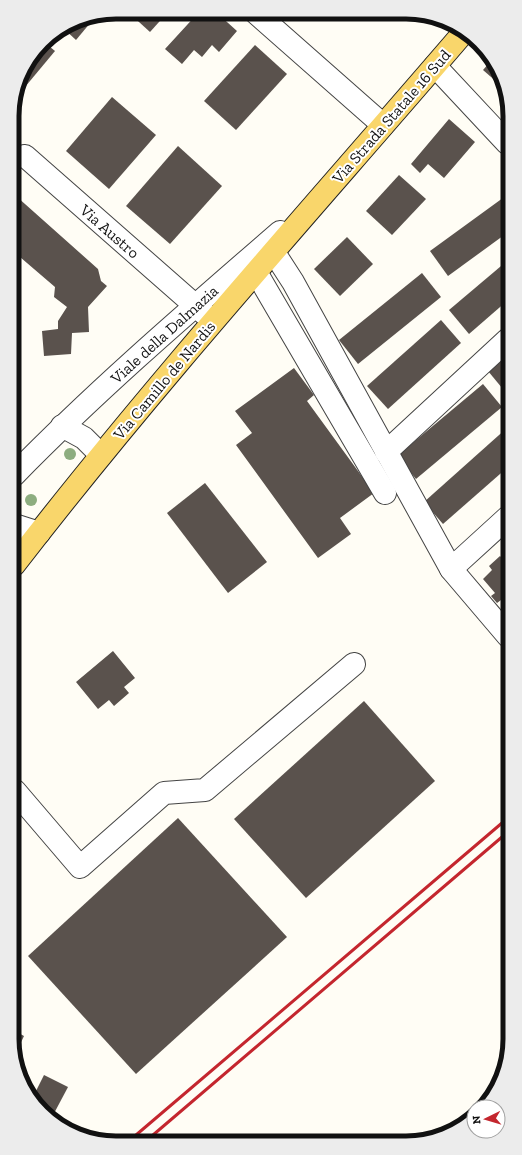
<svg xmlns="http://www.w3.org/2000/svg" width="522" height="1155" font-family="'Zilla Slab',serif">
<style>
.building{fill:#5a524d}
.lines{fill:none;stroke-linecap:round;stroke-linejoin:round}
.minor-casing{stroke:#444;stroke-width:24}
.major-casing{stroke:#222;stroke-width:24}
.minor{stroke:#fff;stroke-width:22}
.major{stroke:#f9d66b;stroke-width:22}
.rail{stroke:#c4262e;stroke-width:3}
.tree{fill:#8dad7f}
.labels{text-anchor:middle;stroke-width:4;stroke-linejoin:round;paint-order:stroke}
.street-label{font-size:16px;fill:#111;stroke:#fff}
.rim{fill:none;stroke:#111;stroke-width:5}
</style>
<rect width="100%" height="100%" fill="#fffdf5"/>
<!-- building -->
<g class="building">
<polygon points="128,12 168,12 150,32"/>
<polygon points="198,13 217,13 237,31 219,52 212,45 202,57 194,50 182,64 165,49"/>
<polygon points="87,18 91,22 76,40 63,28 76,20"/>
<polygon points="44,42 55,51 25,87 19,82 23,70"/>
<polygon points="255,45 287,74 236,130 204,101"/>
<polygon points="490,62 506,89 506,90 483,70"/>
<polygon points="112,97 156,135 109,189 66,151"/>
<polygon points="449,119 475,142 444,178 428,164 420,173 411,164"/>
<polygon points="178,146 222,186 170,244 126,206"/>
<polygon points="399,175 426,199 392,235 366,211"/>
<polygon points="507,195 507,233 448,276 430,251"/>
<polygon points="13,196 16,196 98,269 101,281 107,286 88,307 89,332 72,333 71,354 44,356 42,331 58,329 58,321 67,307 54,297 55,287 13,251"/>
<polygon points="347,237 373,264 340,296 314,269"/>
<polygon points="507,261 507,301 469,334 449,310"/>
<polygon points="422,273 441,297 358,364 339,340"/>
<polygon points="441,320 461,343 388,409 367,386"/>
<polygon points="507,355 507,394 488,371"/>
<polygon points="294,368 314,395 307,401 374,493 340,518 351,534 318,558 236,445 252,433 235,411"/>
<polygon points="483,384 502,407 416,479 397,456"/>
<polygon points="508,427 508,467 443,524 424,502"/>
<polygon points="205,483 267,562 228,593 167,513"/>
<polygon points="508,555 508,615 504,611 508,608 501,600 497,603 491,596 495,593 483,579 492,570 489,566 500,556 503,559"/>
<polygon points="113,651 135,678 124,687 129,693 114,706 109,700 98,709 76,682"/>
<polygon points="364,701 435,781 306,898 234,819"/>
<polygon points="178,818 287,937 136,1074 28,956"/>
<polygon points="15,1031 24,1036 16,1053 16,1047"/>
<polygon points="44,1075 68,1087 51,1119 47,1116 34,1095"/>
</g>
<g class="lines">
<defs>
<g id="minor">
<polyline points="256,13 383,125"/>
<polyline points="435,66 507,143"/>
<polyline points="25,156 206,315"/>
<polyline points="273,251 293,282 451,569 508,517"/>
<polyline points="256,272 385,493"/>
<polyline points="62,426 84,438 101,455"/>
<polyline points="386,452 507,340"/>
<path d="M 14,475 C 98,389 189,311 280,232"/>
<polyline points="14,525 39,533"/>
<polyline points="451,569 508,636"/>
<polyline points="15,791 80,867 164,793 205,790 354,664"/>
</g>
<path id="major" d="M 14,565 C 156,381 312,209 464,32"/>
</defs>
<!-- minor casing -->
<use href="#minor" class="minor-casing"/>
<!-- major casing -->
<use href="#major" class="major-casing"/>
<!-- minor -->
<use href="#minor" class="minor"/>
<!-- major -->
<use href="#major" class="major"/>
<!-- rail -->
<g class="rail">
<polyline points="129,1141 509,817"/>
<polyline points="146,1141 509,831"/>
</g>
</g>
<!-- trees -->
<g class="tree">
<circle cx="70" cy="454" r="6"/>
<circle cx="31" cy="500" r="6"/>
</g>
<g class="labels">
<!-- street labels -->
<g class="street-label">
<text transform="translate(391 116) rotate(-49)" y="6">Via Strada Statale 16 Sud</text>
<text transform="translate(110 231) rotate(41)" y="6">Via Austro</text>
<text transform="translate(164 334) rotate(-42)" y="6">Viale della Dalmazia</text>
<text transform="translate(164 380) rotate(-50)" y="6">Via Camillo de Nardis</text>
</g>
</g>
<!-- crop -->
<path d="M0 0H522V1155H0ZM116 19H406A97 97 0 0 1 503 116V1039A97 97 0 0 1 406 1136H116A97 97 0 0 1 19 1039V116A97 97 0 0 1 116 19Z" fill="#ececec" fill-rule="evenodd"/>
<path class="rim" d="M116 19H406A97 97 0 0 1 503 116V1039A97 97 0 0 1 406 1136H116A97 97 0 0 1 19 1039V116A97 97 0 0 1 116 19Z"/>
<!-- north arrow -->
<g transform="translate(486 1119) rotate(265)"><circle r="19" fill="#ffffff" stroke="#a0a0a0"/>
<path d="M0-3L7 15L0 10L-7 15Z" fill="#c4262e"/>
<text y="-6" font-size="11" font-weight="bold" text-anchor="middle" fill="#111111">N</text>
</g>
</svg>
